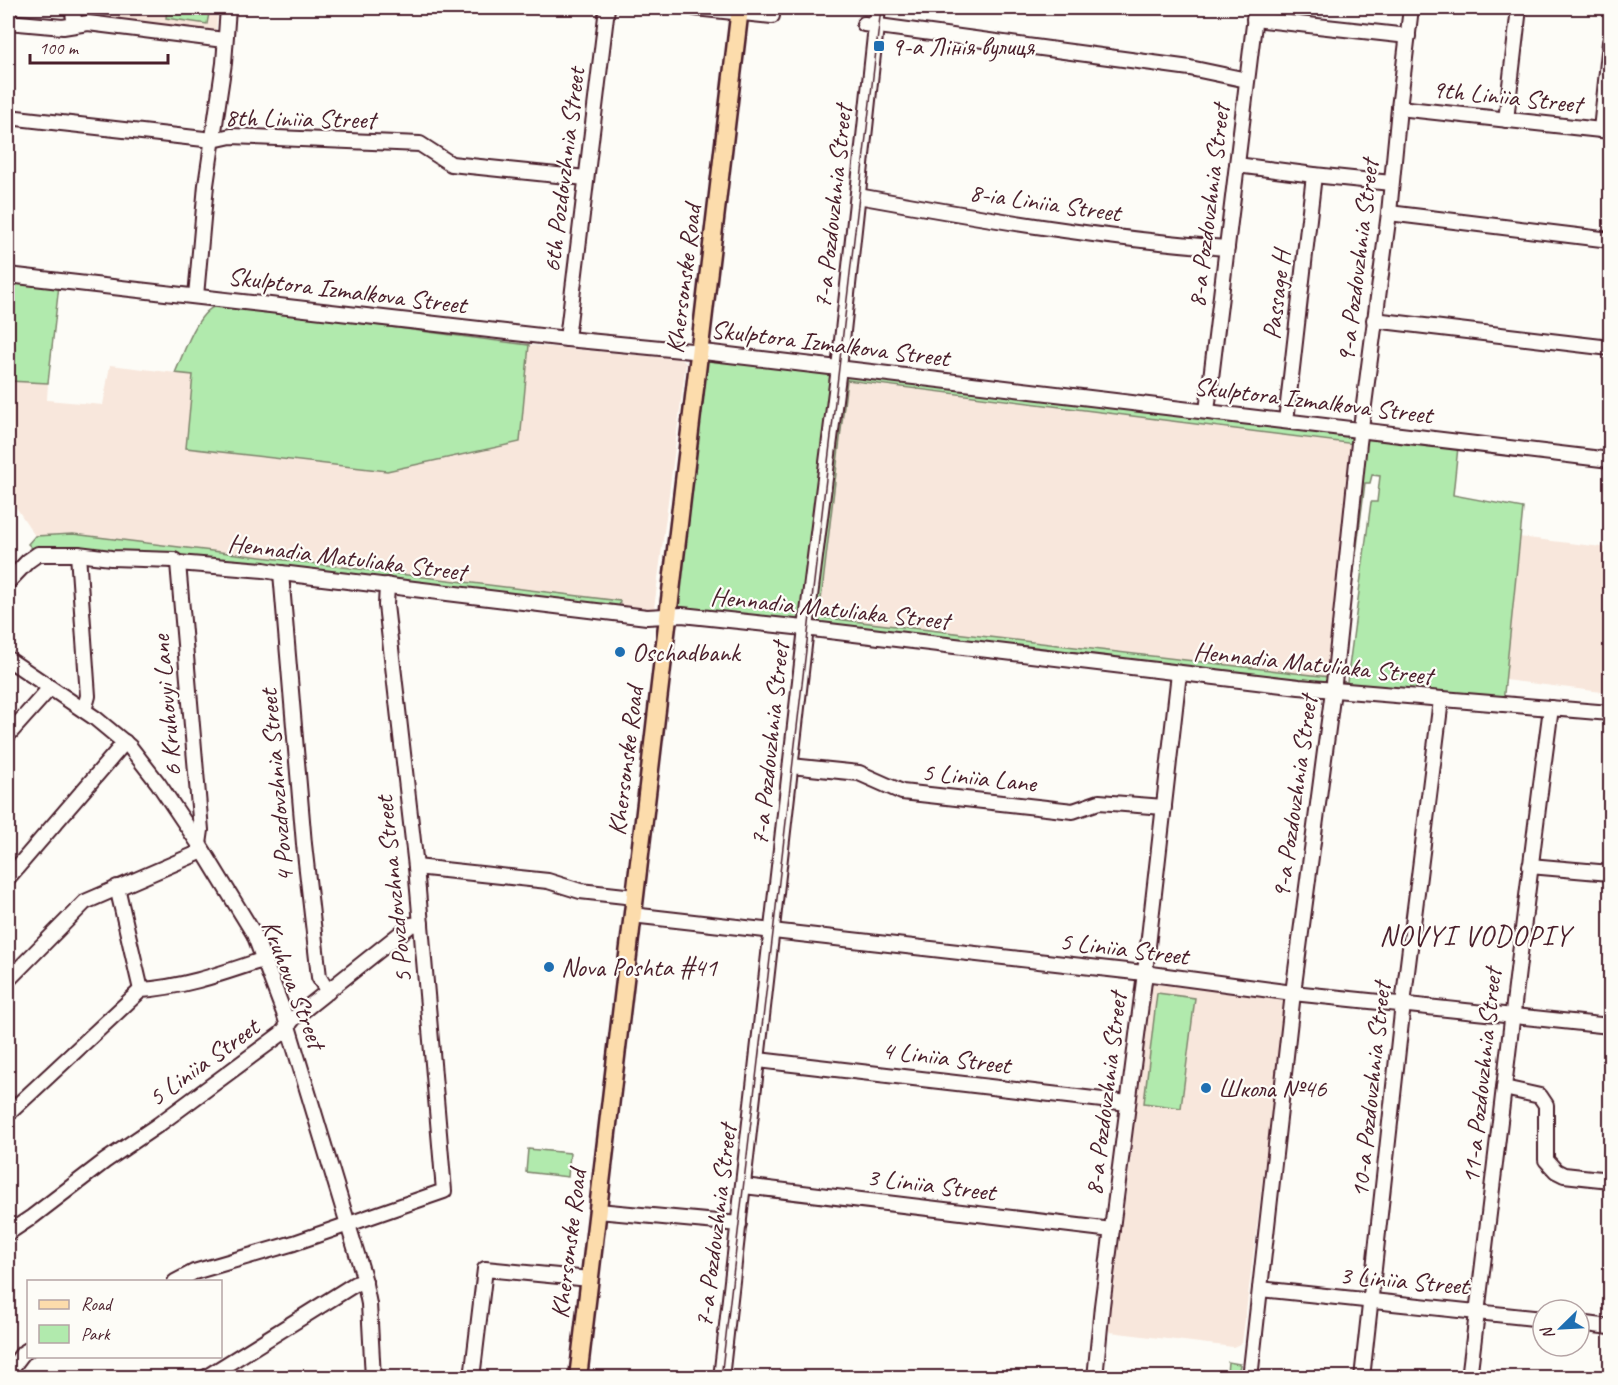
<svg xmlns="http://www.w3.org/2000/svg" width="1618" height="1385" font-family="Caveat,sans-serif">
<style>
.built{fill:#f8e7dc}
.green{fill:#b1eaad;stroke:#7e846c;stroke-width:1.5;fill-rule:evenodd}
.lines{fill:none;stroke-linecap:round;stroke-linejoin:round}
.minor-casing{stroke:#4a1f2b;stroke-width:18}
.major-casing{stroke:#4a1f2b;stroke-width:21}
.minor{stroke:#fdfcf7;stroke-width:14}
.major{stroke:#fcdcac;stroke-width:16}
.tram{stroke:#4a1f2b;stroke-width:1.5}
.poi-dot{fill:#1f6fb2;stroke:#fdfcf7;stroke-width:2}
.labels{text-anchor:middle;stroke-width:4.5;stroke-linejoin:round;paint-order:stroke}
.poi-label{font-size:26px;fill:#4a1f2b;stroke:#fdfcf7;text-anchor:start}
.street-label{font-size:26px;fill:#4a1f2b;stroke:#fdfcf7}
.quarter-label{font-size:28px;letter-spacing:1.5px;fill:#4a1f2b;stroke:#fdfcf7}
</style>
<rect width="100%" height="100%" fill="#fdfcf7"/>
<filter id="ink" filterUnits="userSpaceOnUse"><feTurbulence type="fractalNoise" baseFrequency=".0167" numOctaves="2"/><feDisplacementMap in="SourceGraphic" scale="12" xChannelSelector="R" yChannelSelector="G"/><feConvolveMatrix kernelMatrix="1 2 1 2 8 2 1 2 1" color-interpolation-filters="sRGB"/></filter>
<g filter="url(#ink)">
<!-- built -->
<g class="built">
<polygon points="77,8 218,8 216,29 213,32 84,14"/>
<polygon points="529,345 681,359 686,363 654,609 647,614 619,609 619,601 73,534 35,536 14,504 8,508 8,381 48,383 47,400 103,405 110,365 193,375 520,442"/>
<polygon points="846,380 1355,444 1329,677 818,617"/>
<polygon points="1519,537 1610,548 1610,693 1505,680"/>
<polygon points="1149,983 1282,999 1285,1005 1242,1343 1233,1347 1110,1332 1108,1328 1119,1229 1121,1228 1128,1180"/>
</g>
<!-- green -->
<g class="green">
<polygon points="167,8 210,8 207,24 166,18"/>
<polygon points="8,279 59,285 48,383 8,381"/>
<path d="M 219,305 L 529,345 L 520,442 L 387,471 L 186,448 L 193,375 L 175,373 C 184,353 197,309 219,305 Z"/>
<polygon points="707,358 1354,435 1355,444 847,380 819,617 1329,677 1329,684 678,610 676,607"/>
<path d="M 1367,437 L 1458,447 L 1453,495 L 1523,508 L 1503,703 L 1338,685 L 1362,441 ZM 1372,475 L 1380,476 L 1377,502 L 1371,502 L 1347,682 L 1340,681 L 1365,483 L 1370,483 Z"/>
<polygon points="73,534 620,601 619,609 37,553 28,544 35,536"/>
<polygon points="1157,993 1195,998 1181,1108 1144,1103"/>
<polygon points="528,1149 570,1153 568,1177 526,1172"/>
<polygon points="1228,1362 1240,1364 1238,1377 1207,1377 1207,1373 1209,1372 1227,1373"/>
</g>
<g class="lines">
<defs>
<g id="minor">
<polyline points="72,8 75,24"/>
<polyline points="695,8 772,16"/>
<polyline points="1254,19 1408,36"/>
<polyline points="8,22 63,27 88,23 224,40"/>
<polyline points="864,24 1190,68 1247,80"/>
<polyline points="1399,108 1610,131"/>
<polyline points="8,117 213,140 231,136 420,144 451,164 586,178"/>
<polyline points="1506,120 1519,8"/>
<polyline points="1601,130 1610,42"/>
<polyline points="1237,165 1314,175 1391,183"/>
<path d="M 858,196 C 980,218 1103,239 1227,248"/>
<polyline points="1389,213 1610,240"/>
<polyline points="8,275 567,339 712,353 1610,460"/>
<polyline points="196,296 206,185 224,63 228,8"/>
<polyline points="1374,320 1610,348"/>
<polyline points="567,339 607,8"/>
<polyline points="1207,411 1256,8"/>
<polyline points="1286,421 1314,175"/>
<polyline points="78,554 88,696 84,710"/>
<polyline points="178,563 201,830 199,844"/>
<polyline points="281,573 304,844 319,977 328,992"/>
<polyline points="8,582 28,561 38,554 78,554 111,558 174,560 178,563 264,570 281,573 647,617 682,615 804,628 1299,687 1610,713"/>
<polyline points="8,659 95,718 130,747 158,783 199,844 254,934 284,1013 363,1274 369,1304 373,1378"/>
<polyline points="8,735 50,688"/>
<polyline points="791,766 859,773 902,792 1073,811 1099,802 1164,807"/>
<polyline points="1530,866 1610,873"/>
<polyline points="416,867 548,881 580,891 634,897"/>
<polyline points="8,878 125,742"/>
<polyline points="117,887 141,990"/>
<polyline points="632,915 1144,973 1293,993 1610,1026"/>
<polyline points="8,980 85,902 203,851"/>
<polyline points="758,1060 1128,1103"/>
<polyline points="1504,1088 1540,1096 1546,1105 1546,1160 1556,1171 1564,1175 1610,1180"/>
<path d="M 8,1114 L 141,990 C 185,987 223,973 265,959"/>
<polyline points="744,1186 1112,1230"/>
<polyline points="598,1211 739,1224"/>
<polyline points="8,1233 32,1217 105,1161 158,1125 281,1034 294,1018 411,925 421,924"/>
<polyline points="175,1282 194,1272 294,1243 444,1191 416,867 386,605 387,585"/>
<polyline points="1260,1289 1543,1319"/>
<polyline points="1579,1323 1610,1327"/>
<polyline points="8,1373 23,1353 28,1350"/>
<polyline points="205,1378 355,1284 365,1281"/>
<polyline points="472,1378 485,1269 590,1279"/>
<polyline points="721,1378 806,628 839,368 878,8"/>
<polyline points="1095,1378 1102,1306 1144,981 1179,673"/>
<polyline points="1250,1378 1293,993 1334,683 1359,443 1389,213 1399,108 1411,8"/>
<polyline points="1362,1378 1403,1004 1441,700"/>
<path d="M 1469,1378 C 1497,1155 1521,931 1551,708"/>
</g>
<polyline id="major" points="578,1378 740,8"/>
</defs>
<!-- minor casing -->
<use href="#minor" class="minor-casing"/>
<!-- major casing -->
<use href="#major" class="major-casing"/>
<!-- minor -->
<use href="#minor" class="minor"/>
<!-- major -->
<use href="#major" class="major"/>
<!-- tram -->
<polyline class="tram" points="721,1378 881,8"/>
</g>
</g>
<!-- markers -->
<g class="poi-dot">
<rect x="873" y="40" width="12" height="12" rx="3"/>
<circle cx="620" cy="652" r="6"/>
<circle cx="549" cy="967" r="6"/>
<circle cx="1206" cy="1088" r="6"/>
</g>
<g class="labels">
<!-- poi labels -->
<g class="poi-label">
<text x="891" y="55">9-а Лінія вулиця</text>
<text x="632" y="661">Oschadbank</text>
<text x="561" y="976">Nova Poshta #41</text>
<text x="1218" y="1097">Школа №46</text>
</g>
<!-- street labels -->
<g class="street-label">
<text transform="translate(1507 96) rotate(6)" y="9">9th Liniia Street</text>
<text transform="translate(300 118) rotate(1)" y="9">8th Liniia Street</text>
<text transform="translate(563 170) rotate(-83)" y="9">6th Pozdovzhnia Street</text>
<text transform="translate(1045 202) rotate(8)" y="9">8-ia Liniia Street</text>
<text transform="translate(1208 206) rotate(-83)" y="9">8-a Pozdovzhnia Street</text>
<text transform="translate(832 207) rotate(-84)" y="9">7-a Pozdovzhnia Street</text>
<text transform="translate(1357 261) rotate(-83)" y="9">9-a Pozdovzhnia Street</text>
<text transform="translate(683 279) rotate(-83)" y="9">Khersonske Road</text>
<text transform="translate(347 290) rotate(7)" y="9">Skulptora Izmalkova Street</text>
<text transform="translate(1276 295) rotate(-83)" y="9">Passage H</text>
<text transform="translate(830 343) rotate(7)" y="9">Skulptora Izmalkova Street</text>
<text transform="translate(1313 400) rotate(7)" y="9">Skulptora Izmalkova Street</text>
<text transform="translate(347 557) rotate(7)" y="9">Hennadia Matuliaka Street</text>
<text transform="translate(830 608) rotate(6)" y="9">Hennadia Matuliaka Street</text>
<text transform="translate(1313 663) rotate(6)" y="9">Hennadia Matuliaka Street</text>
<text transform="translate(166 706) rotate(-95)" y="9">6 Kruhovyi Lane</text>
<text transform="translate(769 744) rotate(-84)" y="9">7-a Pozdovzhnia Street</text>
<text transform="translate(625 761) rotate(-83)" y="9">Khersonske Road</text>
<text transform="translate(979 777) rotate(6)" y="9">5 Liniia Lane</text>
<text transform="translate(276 786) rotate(-95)" y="9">4 Povzdovzhnia Street</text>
<text transform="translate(1294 797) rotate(-82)" y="9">9-a Pozdovzhnia Street</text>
<text transform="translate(393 890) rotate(-96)" y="9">5 Povzdovzhna Street</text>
<text transform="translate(1124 948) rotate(7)" y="9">5 Liniia Street</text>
<text transform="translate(294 984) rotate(69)" y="9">Kruhova Street</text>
<text transform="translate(946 1057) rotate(7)" y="9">4 Liniia Street</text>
<text transform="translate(203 1062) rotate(-36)" y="9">5 Liniia Street</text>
<text transform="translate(1481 1076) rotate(-84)" y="9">11-a Pozdovzhnia Street</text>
<text transform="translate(1370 1090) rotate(-84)" y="9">10-a Pozdovzhnia Street</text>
<text transform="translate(1105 1094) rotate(-83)" y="9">8-a Pozdovzhnia Street</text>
<text transform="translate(931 1184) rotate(7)" y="9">3 Liniia Street</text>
<text transform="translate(715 1226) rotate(-83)" y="9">7-a Pozdovzhnia Street</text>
<text transform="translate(568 1244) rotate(-83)" y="9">Khersonske Road</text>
<text transform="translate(1404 1280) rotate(5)" y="9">3 Liniia Street</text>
</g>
<!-- quarter labels -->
<g class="quarter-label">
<text x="1475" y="945">NOVYI VODOPIY</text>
</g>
</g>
<!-- margin -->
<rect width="1618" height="1385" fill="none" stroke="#fdfcf7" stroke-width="30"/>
<rect x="15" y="15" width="1588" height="1355" fill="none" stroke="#4a1f2b" stroke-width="2" filter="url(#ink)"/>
<!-- legend -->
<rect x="27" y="1280" width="195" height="78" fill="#fdfcf7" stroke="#b5a4a5" stroke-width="1.5"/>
<rect x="39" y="1300" width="30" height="9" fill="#fcdcac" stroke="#b5a4a5" stroke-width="1.5"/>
<text x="81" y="1310" font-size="18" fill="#4a1f2b">Road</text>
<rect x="39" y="1325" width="30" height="18" fill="#b1eaad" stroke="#b5a4a5" stroke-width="1.5"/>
<text x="81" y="1340" font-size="18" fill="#4a1f2b">Park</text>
<!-- north arrow -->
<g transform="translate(1561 1328) rotate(246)"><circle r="28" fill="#fdfcf7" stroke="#b5a4a5" stroke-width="1.5"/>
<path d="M0-4.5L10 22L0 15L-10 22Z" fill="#1f6fb2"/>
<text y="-9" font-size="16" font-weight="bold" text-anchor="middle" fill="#4a1f2b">N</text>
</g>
<!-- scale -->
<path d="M30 54v9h138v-9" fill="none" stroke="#4a1f2b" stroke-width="3"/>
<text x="39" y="54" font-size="18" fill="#4a1f2b" stroke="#fdfcf7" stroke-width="4.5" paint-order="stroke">100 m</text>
</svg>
